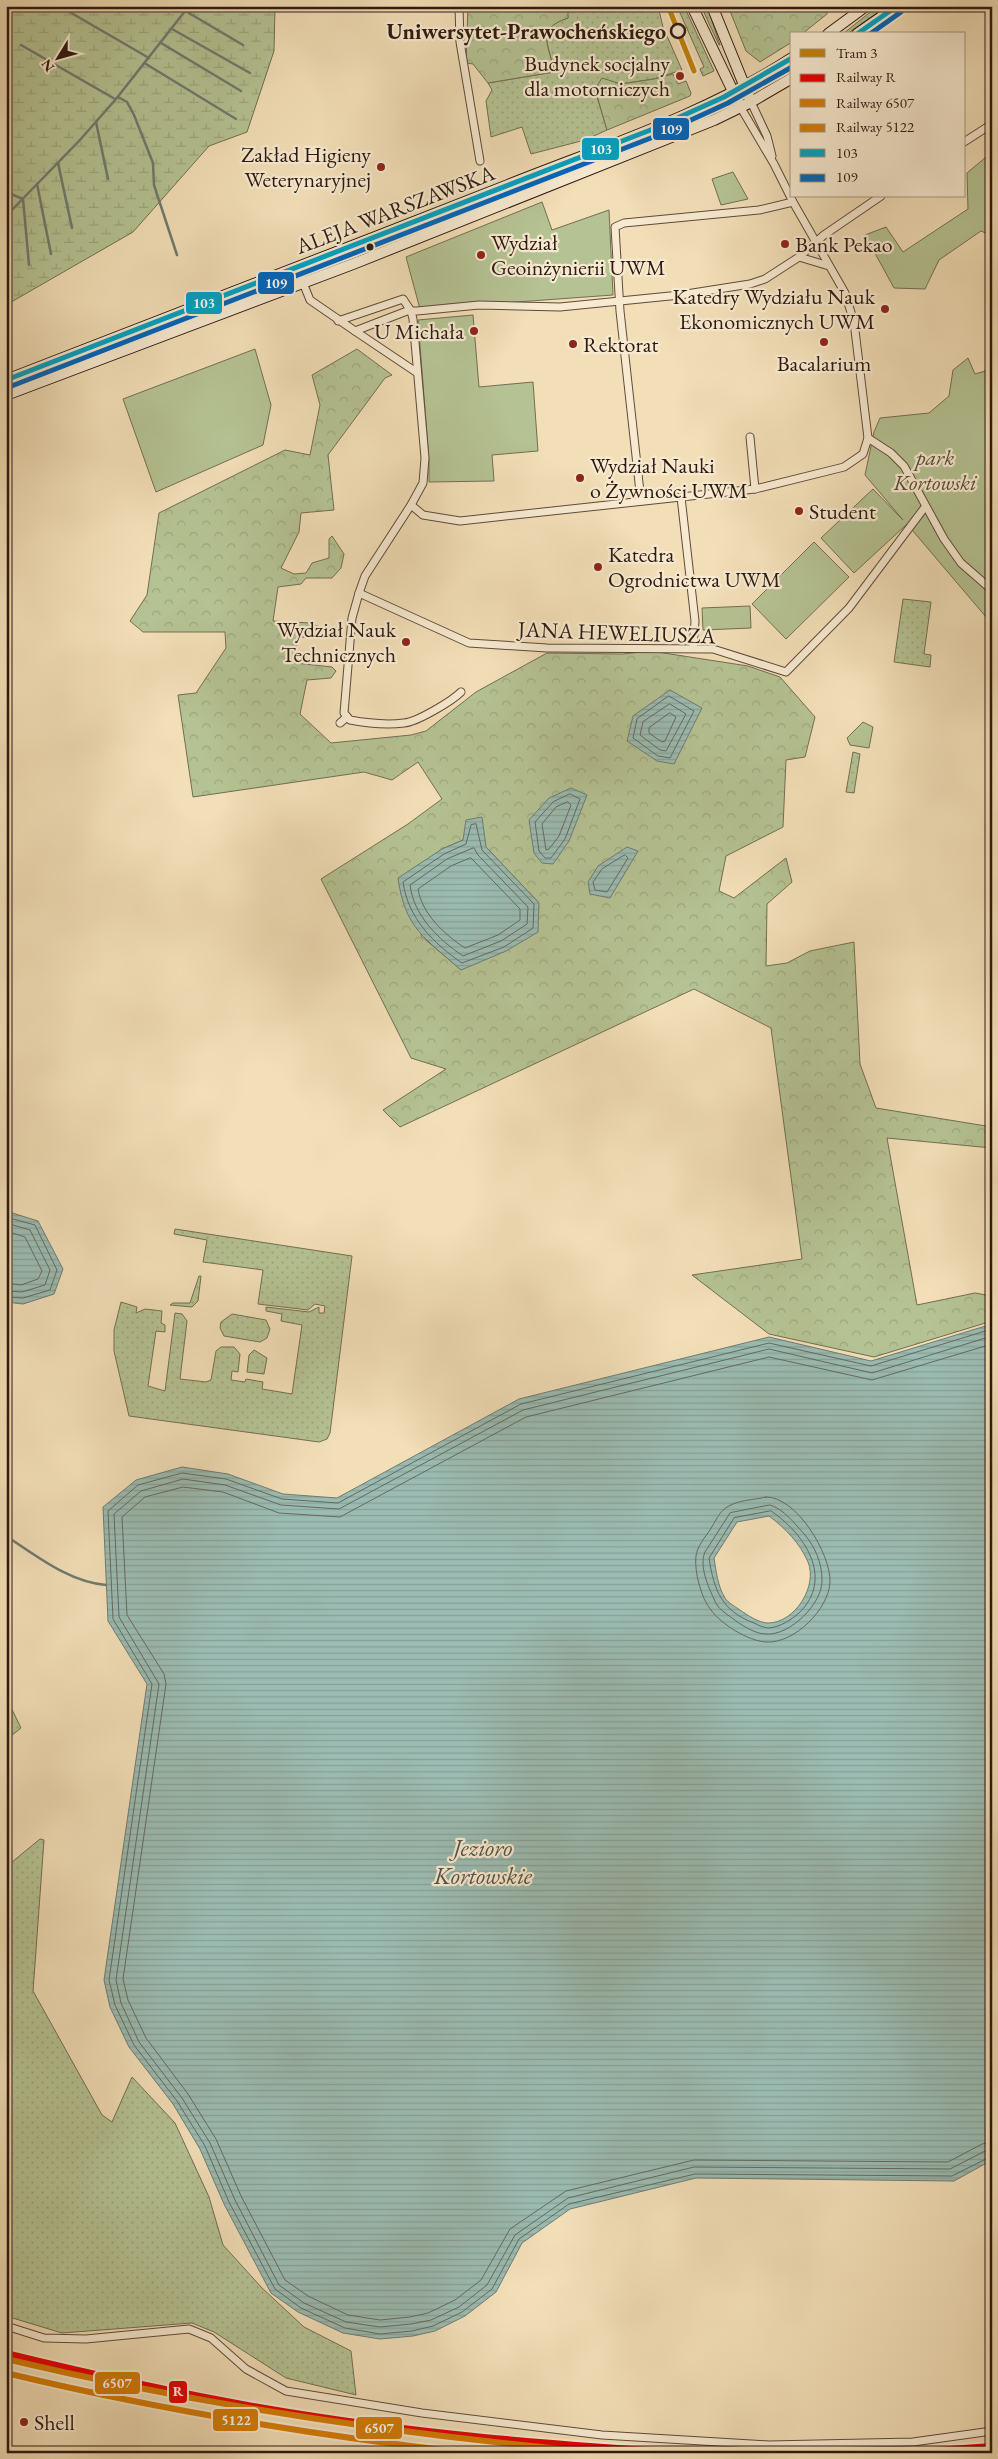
<svg xmlns="http://www.w3.org/2000/svg" width="998" height="2459" font-family="'EB Garamond',serif">
<style>
.grass{fill:url(#grass-dots);stroke:#726e52}
.forest{fill:url(#forest-crowns);stroke:#726e52;fill-rule:evenodd}
.wetland{fill:url(#wetland-marsh);stroke:#726e52}
.park{fill:#b5c293;stroke:#726e52}
.water{fill:url(#water-rules);stroke:#6f7b71;fill-rule:evenodd}
.lines{fill:none;stroke-linecap:round;stroke-linejoin:round}
.shore{stroke:#646a61;stroke-width:1}
.stream{stroke:#6f7b71;stroke-width:2.5}
.street-casing{stroke:#5f4a3a;stroke-width:9}
.secondary-casing{stroke:#2e1910;stroke-width:12}
.street{stroke:#f7ead0;stroke-width:7}
.secondary{stroke:#f7ead0;stroke-width:10}
.bus-1-casing{stroke:#f7ead0;stroke-width:9}
.bus-2-casing{stroke:#f7ead0;stroke-width:9}
.bus-1{stroke:#02a2c4;stroke-width:5}
.bus-2{stroke:#0065bd;stroke-width:5}
.rail-1-casing{stroke:#f7ead0;stroke-width:10}
.rail-2-casing{stroke:#f7ead0;stroke-width:10}
.rail-3-casing{stroke:#f7ead0;stroke-width:10}
.rail-1{stroke:#e50000;stroke-width:6}
.rail-2{stroke:#d57c03;stroke-width:6}
.rail-3{stroke:#d57c03;stroke-width:6}
.tram-1-casing{stroke:#f7ead0;stroke-width:9}
.tram-1{stroke:#c58304;stroke-width:5}
.stop-dot{fill:#f7ead0;stroke:#2e1910;stroke-width:2.5}
.poi-dot{fill:#8f2418;stroke:#f7ead0;stroke-width:2}
.bus-dot{fill:#2e1910;stroke:#f7ead0;stroke-width:2}
.labels{text-anchor:middle;stroke-width:4.5;stroke-linejoin:round;paint-order:stroke}
.stop-label{font-size:22px;font-weight:bold;fill:#2e1910;stroke:#f7ead0;text-anchor:end}
.poi-label{font-size:22px;fill:#2e1910;stroke:#f7ead0;text-anchor:start}
.street-label{font-size:22px;fill:#2e1910;stroke:#f7ead0}
.park-label{font-size:22px;font-style:italic;fill:#564c37;stroke:#f7ead0}
.water-label{font-size:24px;font-style:italic;fill:#545249;stroke:#f7ead0}
.line-badge{stroke:#f7ead0;stroke-width:2}
.badge-label{font-size:14px;text-anchor:middle;font-weight:bold;fill:#fff}
</style>
<defs>
<pattern id="grass-dots" width="8" height="8" patternUnits="userSpaceOnUse" patternTransform="scale(1.25)"><rect width="8" height="8" fill="#b5c293"/><path d="M2 2h.1M6 6h.1" fill="none" stroke="#9ca67e" stroke-width="1.8" stroke-linecap="round"/></pattern>
<pattern id="forest-crowns" width="20" height="18" patternUnits="userSpaceOnUse" patternTransform="scale(1.25)"><rect width="20" height="18" fill="#b5c293"/><path d="M2 6a3 3 0 1 1 6 0M12 15a3 3 0 1 1 6 0" fill="none" stroke="#9ca67e"/></pattern>
<pattern id="wetland-marsh" width="20" height="14" patternUnits="userSpaceOnUse" patternTransform="scale(1.25)"><rect width="20" height="14" fill="#b5c293"/><path d="M1 5h8M5 5V1M11 12h8M15 12V8" fill="none" stroke="#9ca67e"/></pattern>
<pattern id="water-rules" width="6" height="5" patternUnits="userSpaceOnUse" patternTransform="scale(1.25)"><rect width="6" height="5" fill="#9bbcb2"/><path d="M0 2.5h6" fill="none" stroke="#86a198"/></pattern>
</defs>
<rect width="100%" height="100%" fill="#f2deb7"/>
<filter id="stains"><feTurbulence type="fractalNoise" baseFrequency=".004" numOctaves="4"/><feColorMatrix values="0 0 0 0 .2 0 0 0 0 .09 0 0 0 0 .02 0 0 0 .5 -.17"/></filter>
<radialGradient id="worn" r=".72"><stop offset=".6" stop-color="#630" stop-opacity="0"/><stop offset="1" stop-color="#630" stop-opacity=".3"/></radialGradient>
<!-- grass -->
<g class="grass">
<path d="M 550,6 L 633,6 L 642,12 L 658,6 L 663,27 L 682,70 L 654,79 L 621,84 L 602,79 L 595,90 L 607,130 L 585,140 L 531,154 L 522,127 L 491,137 L 486,101 L 492,90 L 488,83 L 554,72 C 550,45 534,29 568,18 L 567,10 L 556,12 Z"/>
<polygon points="677,6 684,6 714,71 703,76 700,69 704,67"/>
<polygon points="701,6 707,6 720,45 719,45"/>
<polygon points="878,6 887,6 847,34 844,33"/>
<polygon points="903,599 931,602 924,654 931,655 930,667 894,662"/>
<polygon points="853,752 860,754 854,793 846,792"/>
<polygon points="175,1229 352,1256 330,1433 327,1439 319,1442 129,1416 114,1351 114,1330 121,1302 137,1307 136,1313 145,1309 162,1311 161,1323 165,1325 165,1332 156,1331 148,1386 165,1391 175,1313 182,1314 187,1321 180,1379 206,1382 211,1380 216,1351 221,1347 234,1347 240,1354 238,1372 232,1371 231,1380 245,1382 246,1379 263,1382 262,1389 292,1394 302,1325 281,1321 282,1314 266,1311 266,1307 309,1312 319,1307 319,1313 324,1313 325,1306 315,1304 308,1310 258,1304 263,1270 203,1262 207,1240 174,1234"/>
<polygon points="199,1276 201,1276 198,1301 192,1307 170,1305 173,1303 190,1303"/>
<polygon points="232,1314 266,1320 270,1329 267,1338 260,1342 224,1336 220,1328 221,1322"/>
<polygon points="254,1350 267,1358 264,1374 247,1372 249,1355"/>
<polygon points="6,1697 21,1728 6,1740"/>
<polygon points="40,1839 44,1840 33,1991 102,2115 112,2122 132,2077 175,2123 209,2197 223,2245 262,2288 304,2327 351,2351 356,2395 286,2378 214,2332 192,2323 62,2333 6,2316 6,1867"/>
</g>
<!-- forest -->
<g class="forest">
<path d="M 468,6 L 550,6 L 556,12 L 568,10 L 568,18 C 534,29 550,46 554,72 L 488,83 L 473,64 L 466,63 Z"/>
<polygon points="728,6 828,6 827,14 802,34 792,34 792,42 760,62 746,51"/>
<polygon points="673,74 678,84 686,81 691,93 690,96 607,130 595,89 602,78 621,84 654,79"/>
<path d="M 357,349 L 392,375 L 385,378 L 328,455 L 334,510 L 301,513 L 299,532 L 281,568 L 294,574 L 306,573 L 312,563 L 329,558 L 329,539 L 332,536 L 344,554 L 341,568 L 332,578 L 306,578 L 301,584 L 278,587 L 273,621 L 310,623 L 338,634 L 338,638 L 297,637 L 295,663 L 332,667 L 336,671 L 331,678 L 307,680 L 300,714 L 331,743 L 411,735 L 426,731 L 476,692 L 547,653 L 623,654 L 651,651 L 748,666 L 780,677 L 815,717 L 805,757 L 786,760 L 783,827 L 726,856 L 719,891 L 734,898 L 786,858 L 792,882 L 767,904 L 766,966 L 787,963 L 810,951 L 854,942 L 860,1064 L 876,1108 L 992,1127 L 992,1148 L 887,1138 L 917,1305 L 975,1293 L 992,1296 L 992,1321 L 874,1357 L 769,1334 L 692,1275 L 802,1259 L 771,1028 L 694,989 L 400,1127 L 383,1110 L 446,1069 L 411,1058 L 321,879 L 408,824 L 442,799 L 418,762 L 392,780 L 364,772 L 193,797 L 178,695 L 196,693 L 226,648 L 225,632 L 143,632 L 130,621 L 147,595 L 159,513 L 285,450 L 310,455 L 320,405 L 312,375 ZM 463,840 L 486,847 L 539,903 L 461,970 L 421,936 L 442,849 Z"/>
</g>
<!-- wetland -->
<polygon class="wetland" points="6,6 275,6 274,51 247,132 209,146 133,232 6,305"/>
<!-- park -->
<g class="park">
<polygon points="992,152 992,236 981,231 939,260 925,289 894,288 865,235 886,227 903,252 968,209 967,173"/>
<polygon points="733,172 748,199 721,205 712,179"/>
<polygon points="542,202 552,230 609,210 613,295 420,309 406,257"/>
<polygon points="473,315 479,387 533,382 538,451 492,455 494,481 429,482 429,460 418,320"/>
<polygon points="255,349 271,405 263,445 156,492 123,399"/>
<polygon points="968,358 975,374 992,369 992,624 907,524 854,573 821,538 873,489 903,520 865,475 874,432 880,418 929,413 949,396 953,370"/>
<polygon points="814,542 849,577 786,639 752,604"/>
<polygon points="750,606 751,628 703,630 702,608"/>
<polygon points="863,722 873,727 869,748 850,745 847,738"/>
</g>
<!-- water -->
<g class="water">
<polygon points="670,690 702,708 674,764 657,761 627,741 633,716"/>
<polygon points="571,788 587,795 569,841 553,864 542,863 534,853 529,820 549,798"/>
<path d="M 482,817 L 486,847 L 539,903 L 538,932 L 506,951 L 461,970 C 425,938 405,929 398,878 L 442,849 L 463,840 L 466,820 Z"/>
<polygon points="627,847 638,851 610,898 590,894 588,882 598,866"/>
<polygon points="6,1211 38,1221 63,1269 54,1294 23,1304 6,1302"/>
<path d="M 992,1324 L 992,2160 L 954,2181 L 696,2178 L 570,2209 L 522,2243 L 496,2292 L 465,2316 L 435,2331 L 413,2336 L 380,2339 L 343,2333 L 298,2312 L 271,2293 L 224,2204 L 200,2149 L 173,2104 L 129,2047 L 110,2007 L 104,1980 L 147,1684 L 108,1621 L 103,1507 L 136,1480 L 182,1467 L 228,1474 L 283,1494 L 337,1498 L 519,1399 L 769,1337 L 871,1361 ZM 769,1516 C 785,1528 800,1543 808,1562 C 818,1586 795,1623 768,1623 C 759,1623 747,1615 740,1610 C 736,1607 728,1603 725,1598 C 718,1587 716,1571 714,1558 L 737,1522 Z"/>
</g>
<g class="lines">
<!-- shore -->
<g class="shore">
<polygon points="669,696 694,711 670,758 658,756 633,738 637,719"/>
<polygon points="670,704 686,714 666,751 660,750 640,735 643,722"/>
<polygon points="670,713 676,717 665,741 662,742 649,733 649,728"/>
<polygon points="570,794 580,799 565,839 551,858 545,858 539,851 535,822 553,802"/>
<polygon points="568,802 571,805 559,836 549,849 546,850 542,824 556,807"/>
<path d="M 476,824 L 482,850 L 534,904 L 533,928 L 504,947 L 462,963 C 433,943 408,918 403,882 L 444,854 L 466,844 L 471,825 Z"/>
<path d="M 474,848 L 478,855 L 528,907 L 527,924 L 501,941 L 463,956 C 438,939 414,916 410,885 L 447,859 Z"/>
<polygon points="625,855 628,858 607,892 595,890 593,882 602,869"/>
<path d="M 471,858 L 520,909 L 520,920 L 498,935 L 465,948 C 445,935 422,914 418,889 L 451,866 Z"/>
<polyline points="6,1217 35,1225 57,1270 50,1290 23,1298 6,1297"/>
<polyline points="6,1223 30,1230 50,1270 45,1285 22,1292 6,1291"/>
<polyline points="6,1231 25,1237 42,1271 38,1279 21,1285 6,1283"/>
<polyline points="992,1329 871,1366 769,1343 521,1404 338,1503 282,1499 226,1479 182,1473 138,1485 108,1511 113,1619 152,1684 109,1980 115,2005 134,2045 177,2101 205,2146 229,2202 275,2289 301,2308 345,2328 380,2334 412,2331 433,2326 462,2312 492,2289 519,2239 569,2204 695,2174 952,2176 992,2156"/>
<polyline points="992,1336 872,1373 769,1349 523,1410 339,1509 281,1505 225,1485 183,1479 141,1491 114,1514 119,1617 159,1684 116,1980 121,2003 139,2042 182,2098 210,2143 235,2200 279,2285 304,2303 346,2322 380,2327 411,2324 431,2320 459,2307 487,2285 515,2235 568,2198 694,2167 950,2169 985,2151 992,2149"/>
<polyline points="992,1344 872,1380 769,1357 526,1417 340,1517 279,1513 223,1492 183,1487 145,1497 122,1517 127,1615 164,1674 166,1684 123,1979 128,2000 146,2038 188,2094 216,2139 241,2196 285,2280 308,2296 348,2315 380,2320 410,2317 428,2313 455,2300 481,2280 510,2229 566,2191 694,2160 948,2162 982,2144 992,2142"/>
<path d="M 766,1497 C 796,1496 831,1554 830,1582 C 829,1609 794,1644 766,1642 C 748,1641 721,1624 711,1610 C 701,1598 694,1571 696,1556 C 697,1547 705,1537 710,1530 C 715,1522 720,1510 729,1506 C 739,1500 754,1500 766,1497 Z"/>
<path d="M 770,1505 C 784,1509 795,1524 805,1535 C 815,1547 822,1563 822,1580 C 823,1603 790,1636 766,1634 C 755,1634 741,1625 732,1618 C 725,1613 717,1608 714,1599 C 708,1586 699,1566 705,1552 L 730,1513 Z"/>
<path d="M 771,1511 C 804,1533 835,1578 799,1613 C 791,1620 780,1627 769,1628 C 764,1628 758,1625 754,1623 C 722,1611 714,1591 709,1558 L 734,1518 Z"/>
</g>
<!-- stream -->
<g class="stream">
<polyline points="177,6 243,45"/>
<polyline points="61,7 149,58"/>
<polyline points="172,29 250,73"/>
<polyline points="161,43 241,91"/>
<polyline points="21,45 115,99"/>
<polyline points="146,64 236,119"/>
<polyline points="118,97 127,102 134,115 153,163 154,185 177,255"/>
<polyline points="96,122 108,179"/>
<polyline points="58,163 72,228"/>
<polyline points="37,184 51,254"/>
<polyline points="6,192 23,199 29,265"/>
<polyline points="6,216 79,141 116,99 189,6"/>
<path d="M 6,1536 C 37,1556 69,1582 106,1585"/>
</g>
<defs>
<g id="street">
<polyline points="459,6 460,42 480,161"/>
<polyline points="751,102 767,136 772,156"/>
<polyline points="964,142 992,124"/>
<polyline points="799,257 829,266"/>
<path d="M 297,268 L 310,300 L 355,331 L 407,311 L 411,311 L 413,319 L 425,458 L 423,483 L 411,505 L 365,576 L 359,593 L 352,618 L 344,713 L 350,720 C 366,723 387,725 404,723 C 417,722 452,701 461,692"/>
<polyline points="338,321 403,299 411,311 417,311 479,305 560,307 680,295 750,284 765,279 799,257 824,235 881,196"/>
<polyline points="355,331 416,372"/>
<polyline points="750,437 755,489"/>
<polyline points="868,438 891,453 904,466 944,539 961,563 992,590"/>
<polyline points="681,497 695,621 693,648"/>
<polyline points="641,501 620,311 615,227 624,223 759,210 793,202"/>
<polyline points="411,505 423,515 460,521 755,489 844,467 863,454 868,438 854,322 845,293 793,202 774,164 741,108"/>
<polyline points="359,593 469,643 547,648 713,649 786,672 849,608 925,507"/>
<polyline points="340,723 347,717"/>
<polyline points="6,2326 44,2338 86,2339 189,2329 211,2338 246,2369 286,2391 422,2413 602,2435 769,2445 913,2442 992,2431"/>
</g>
<g id="secondary">
<polyline points="692,6 741,108"/>
<polyline points="712,6 751,102"/>
<polyline points="828,34 866,6"/>
<polyline points="857,34 897,6"/>
<path d="M 6,380 C 173,315 341,251 508,185 C 603,147 705,115 792,58"/>
<polyline points="6,395 353,264 714,120 751,102 792,78"/>
</g>
</defs>
<!-- street casing -->
<use href="#street" class="street-casing"/>
<!-- secondary casing -->
<use href="#secondary" class="secondary-casing"/>
<!-- street -->
<use href="#street" class="street"/>
<!-- secondary -->
<use href="#secondary" class="secondary"/>
<defs>
<g id="bus-1">
<polyline points="857,34 897,6"/>
<polyline points="6,380 653,129 724,97 792,58"/>
</g>
<g id="bus-2">
<polyline points="870,34 901,12"/>
<polyline points="9,387 656,136 728,103 792,67"/>
</g>
</defs>
<!-- bus-1 casing -->
<use href="#bus-1" class="bus-1-casing"/>
<!-- bus-2 casing -->
<use href="#bus-2" class="bus-2-casing"/>
<!-- bus-1 -->
<use href="#bus-1" class="bus-1"/>
<!-- bus-2 -->
<use href="#bus-2" class="bus-2"/>
<defs>
<g id="rail-1">
<path d="M 6,2353 C 92,2374 178,2393 265,2408 C 410,2433 557,2445 703,2453"/>
<polyline points="892,2453 992,2446"/>
</g>
<path id="rail-2" d="M 6,2359 C 203,2406 402,2435 604,2453"/>
<path id="rail-3" d="M 6,2373 C 159,2410 312,2435 468,2453"/>
</defs>
<!-- rail-1 casing -->
<use href="#rail-1" class="rail-1-casing"/>
<!-- rail-2 casing -->
<use href="#rail-2" class="rail-2-casing"/>
<!-- rail-3 casing -->
<use href="#rail-3" class="rail-3-casing"/>
<!-- rail-1 -->
<use href="#rail-1" class="rail-1"/>
<!-- rail-2 -->
<use href="#rail-2" class="rail-2"/>
<!-- rail-3 -->
<use href="#rail-3" class="rail-3"/>
<defs>
<polyline id="tram-1" points="668,6 694,71"/>
</defs>
<!-- tram-1 casing -->
<use href="#tram-1" class="tram-1-casing"/>
<!-- tram-1 -->
<use href="#tram-1" class="tram-1"/>
</g>
<!-- markers -->
<circle class="stop-dot" cx="678" cy="31" r="7"/>
<g class="poi-dot">
<circle cx="680" cy="76" r="5"/>
<circle cx="381" cy="167" r="5"/>
<circle cx="785" cy="244" r="5"/>
<circle cx="481" cy="255" r="5"/>
<circle cx="885" cy="309" r="5"/>
<circle cx="474" cy="331" r="5"/>
<circle cx="824" cy="342" r="5"/>
<circle cx="573" cy="344" r="5"/>
<circle cx="580" cy="478" r="5"/>
<circle cx="799" cy="511" r="5"/>
<circle cx="598" cy="567" r="5"/>
<circle cx="406" cy="642" r="5"/>
<circle cx="24" cy="2422" r="5"/>
</g>
<circle class="bus-dot" cx="370" cy="247" r="4.5"/>
<g class="labels">
<!-- stop labels -->
<g class="stop-label">
<text x="666" y="39">Uniwersytet-Prawocheńskiego</text>
</g>
<!-- poi labels -->
<g class="poi-label">
<text x="670" y="71" text-anchor="end">Budynek socjalny<tspan x="670" dy="25">dla motorniczych</tspan></text>
<text x="371" y="162" text-anchor="end">Zakład Higieny<tspan x="371" dy="25">Weterynaryjnej</tspan></text>
<text x="491" y="250">Wydział<tspan x="491" dy="25">Geoinżynierii UWM</tspan></text>
<text x="795" y="252">Bank Pekao</text>
<text x="875" y="304" text-anchor="end">Katedry Wydziału Nauk<tspan x="875" dy="25">Ekonomicznych UWM</tspan></text>
<text x="464" y="339" text-anchor="end">U Michała</text>
<text x="583" y="352">Rektorat</text>
<text x="824" y="371" text-anchor="middle">Bacalarium</text>
<text x="590" y="473">Wydział Nauki<tspan x="590" dy="25">o Żywności UWM</tspan></text>
<text x="809" y="519">Student</text>
<text x="608" y="562">Katedra<tspan x="608" dy="25">Ogrodnictwa UWM</tspan></text>
<text x="396" y="637" text-anchor="end">Wydział Nauk<tspan x="396" dy="25">Technicznych</tspan></text>
<text x="34" y="2430">Shell</text>
</g>
<!-- street labels -->
<g class="street-label">
<text transform="translate(395 209) rotate(-21)" y="8">ALEJA WARSZAWSKA</text>
<text transform="translate(617 632) rotate(2)" y="8">JANA HEWELIUSZA</text>
</g>
<!-- park labels -->
<g class="park-label">
<text x="935" y="465">park<tspan x="935" dy="25">Kortowski</tspan></text>
</g>
<!-- water labels -->
<g class="water-label">
<text x="483" y="1856">Jezioro<tspan x="483" dy="28">Kortowskie</tspan></text>
</g>
</g>
<g class="line-badge">
<rect x="652" y="117" width="38" height="24" rx="5" fill="#0065bd"/>
<rect x="581" y="137" width="39" height="24" rx="5" fill="#02a2c4"/>
<rect x="257" y="271" width="38" height="24" rx="5" fill="#0065bd"/>
<rect x="185" y="291" width="38" height="24" rx="5" fill="#02a2c4"/>
<rect x="94" y="2371" width="47" height="24" rx="5" fill="#d57c03"/>
<rect x="168" y="2380" width="20" height="24" rx="5" fill="#e50000"/>
<rect x="212" y="2408" width="47" height="24" rx="5" fill="#d57c03"/>
<rect x="355" y="2416" width="48" height="24" rx="5" fill="#d57c03"/>
</g>
<g class="badge-label">
<text x="671" y="134">109</text>
<text x="601" y="154">103</text>
<text x="276" y="288">109</text>
<text x="204" y="308">103</text>
<text x="117" y="2388">6507</text>
<text x="178" y="2396">R</text>
<text x="236" y="2425">5122</text>
<text x="379" y="2433">6507</text>
</g>
<!-- margin -->
<rect width="998" height="2459" fill="none" stroke="#f2deb7" stroke-width="25"/>
<rect x="8" y="8" width="983" height="2444" fill="none" stroke="#2e1910" stroke-width="2.5"/>
<rect x="12" y="12" width="973" height="2434" fill="none" stroke="#2e1910"/>
<!-- legend -->
<rect x="790" y="32" width="175" height="165" fill="#f7ead0" stroke="#a79683"/>
<rect x="800" y="49" width="25" height="8" fill="#c58304" stroke="#a79683"/>
<text x="836" y="58" font-size="15" fill="#2e1910">Tram 3</text>
<rect x="800" y="74" width="25" height="8" fill="#e50000" stroke="#a79683"/>
<text x="836" y="82" font-size="15" fill="#2e1910">Railway R</text>
<rect x="800" y="99" width="25" height="8" fill="#d57c03" stroke="#a79683"/>
<text x="836" y="108" font-size="15" fill="#2e1910">Railway 6507</text>
<rect x="800" y="124" width="25" height="8" fill="#d57c03" stroke="#a79683"/>
<text x="836" y="132" font-size="15" fill="#2e1910">Railway 5122</text>
<rect x="800" y="149" width="25" height="8" fill="#02a2c4" stroke="#a79683"/>
<text x="836" y="158" font-size="15" fill="#2e1910">103</text>
<rect x="800" y="174" width="25" height="8" fill="#0065bd" stroke="#a79683"/>
<text x="836" y="182" font-size="15" fill="#2e1910">109</text>
<!-- north arrow -->
<g transform="translate(58 58) rotate(233)" stroke="#f7ead0" stroke-width="4" paint-order="stroke">
<path d="M0-4L9 19L0 12L-9 19Z" fill="#2e1910"/>
<text y="-8" font-size="14" font-weight="bold" text-anchor="middle" fill="#2e1910">N</text>
</g>
<rect width="100%" height="100%" filter="url(#stains)"/>
<rect width="100%" height="100%" fill="url(#worn)"/>
</svg>
